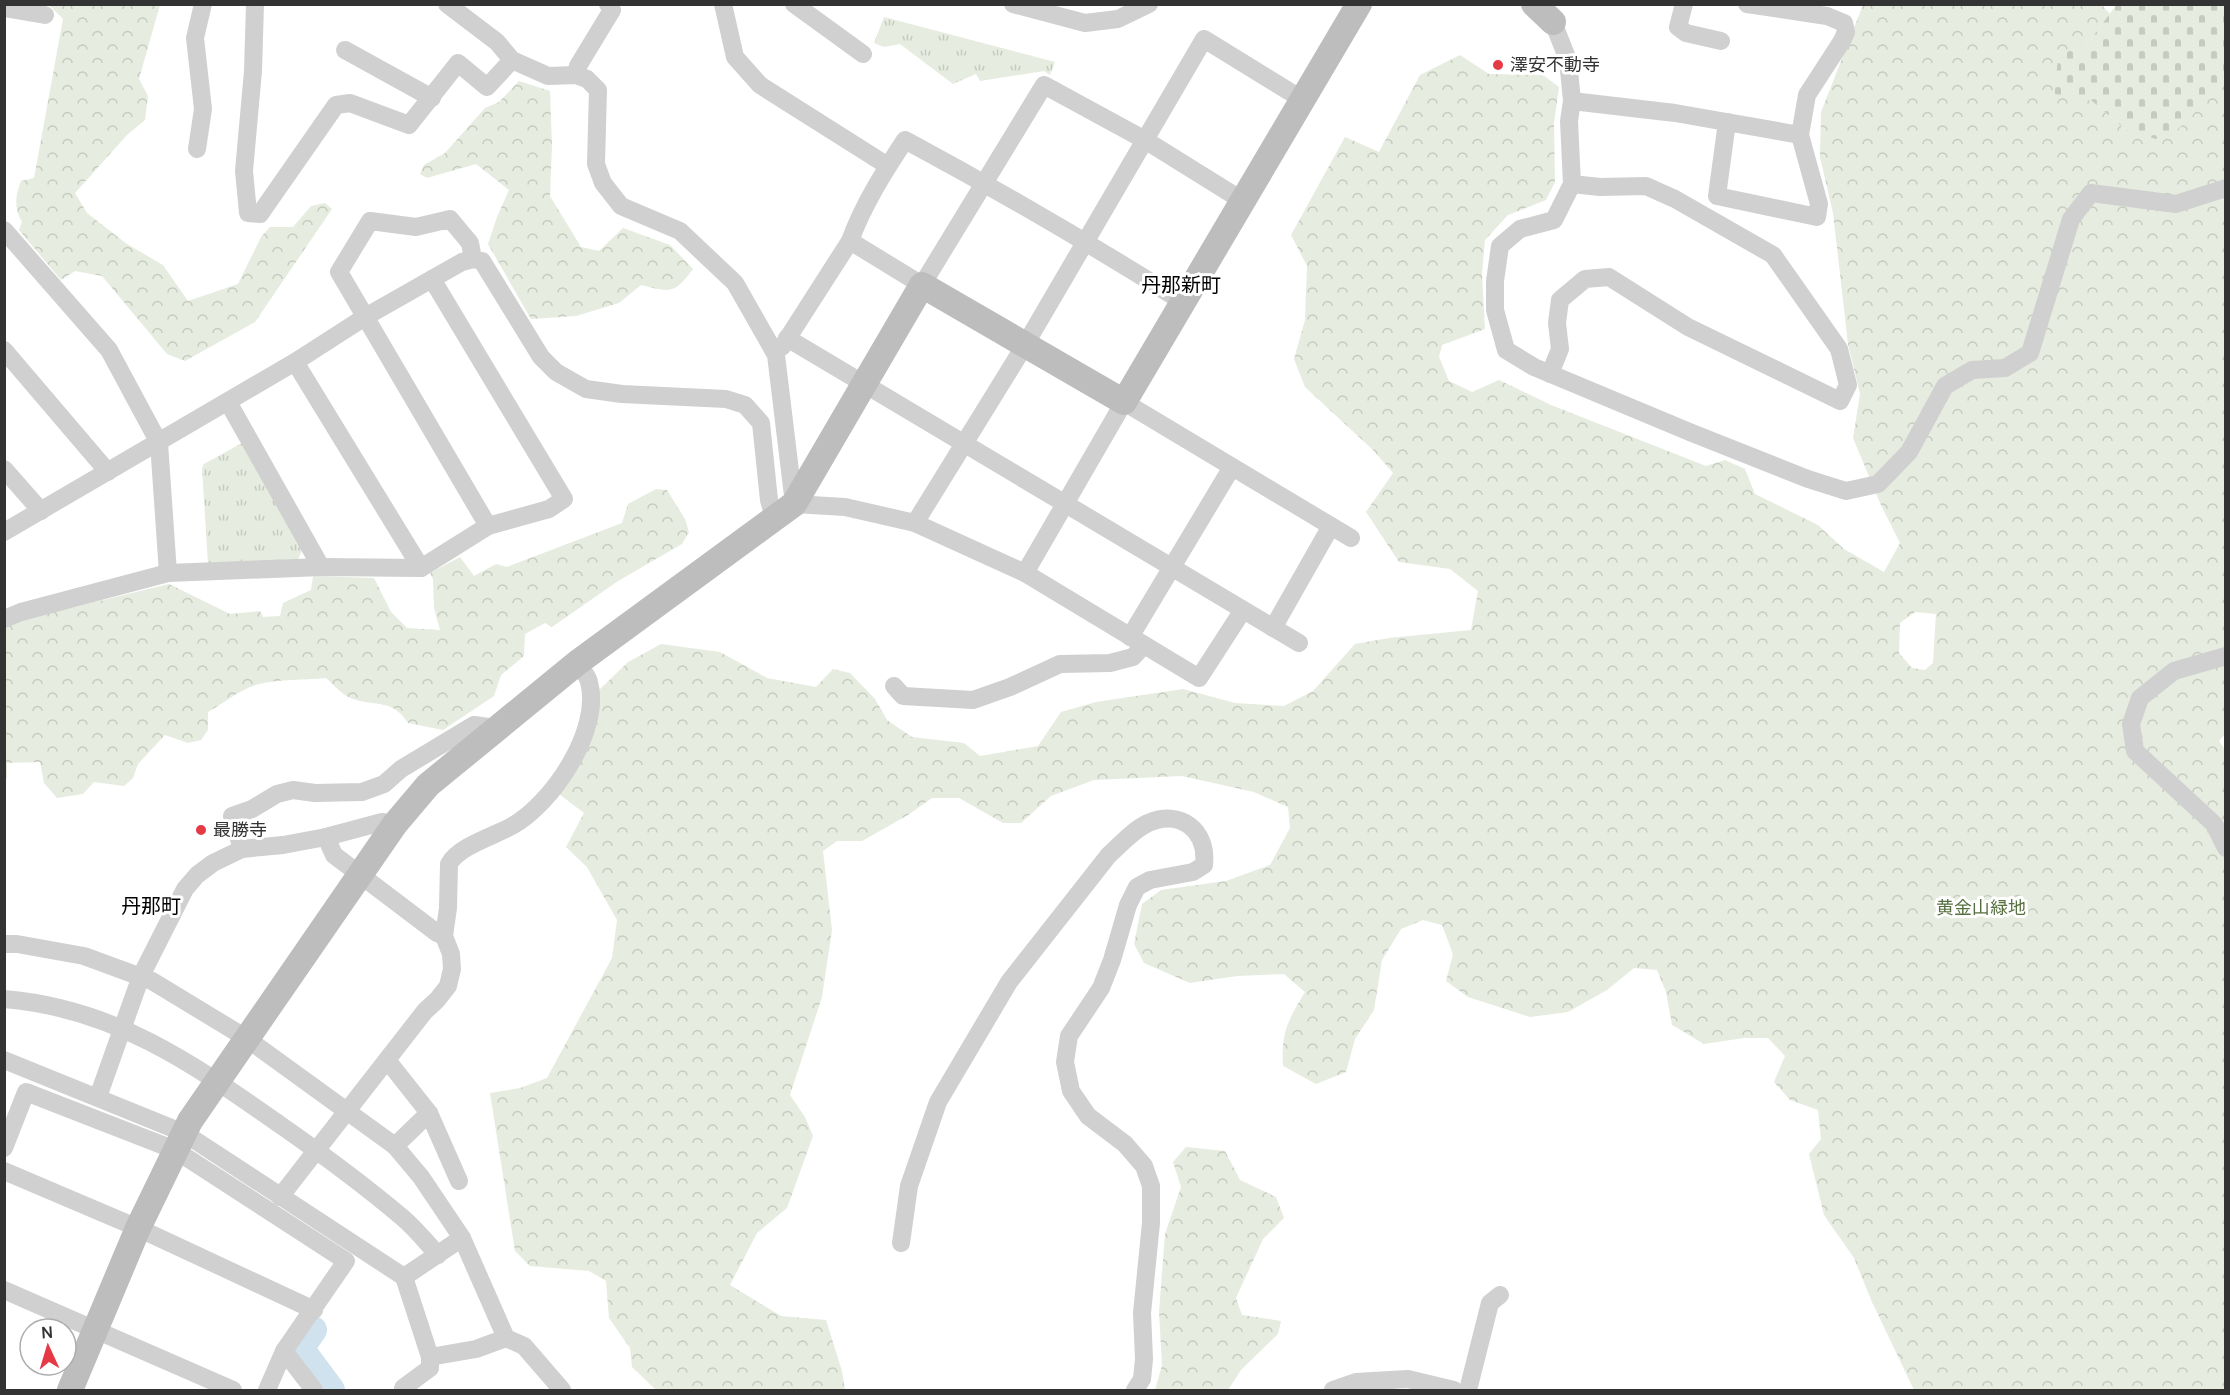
<svg xmlns="http://www.w3.org/2000/svg" width="2230" height="1395" font-family="Manrope,'Noto Sans JP',sans-serif">
<style>
.grass{fill:url(#grass-tufts)}
.forest{fill:url(#forest-crowns);fill-rule:evenodd}
.cemetery{fill:url(#cemetery-stones)}
.lines{fill:none;stroke-linecap:round;stroke-linejoin:round}
.river{stroke:#cfe2ee;stroke-width:28}
.street{stroke:#d0d0d0;stroke-width:18}
.secondary{stroke:#bdbdbd;stroke-width:26}
.poi-dot{fill:#e63946;stroke:#fff;stroke-width:2}
.labels{text-anchor:middle;stroke-width:6;stroke-linejoin:round;paint-order:stroke}
.poi-label{font-size:18px;fill:#333;stroke:#fff;text-anchor:start}
.park-label{font-size:18px;fill:#56703f;stroke:#fff}
.neighbourhood-label{font-size:20px;fill:#000;stroke:#fff}
</style>
<defs>
<pattern id="grass-tufts" width="24" height="20" patternUnits="userSpaceOnUse" patternTransform="scale(1.5)"><rect width="24" height="20" fill="#e6ecdf"/><path d="M3 7l-1-3M5 7V3M7 7l1-3M15 17l-1-3M17 17v-4M19 17l1-3" fill="none" stroke="#c6cbc0"/></pattern>
<pattern id="forest-crowns" width="20" height="18" patternUnits="userSpaceOnUse" patternTransform="scale(1.5)"><rect width="20" height="18" fill="#e6ecdf"/><path d="M2 6a3 3 0 1 1 6 0M12 15a3 3 0 1 1 6 0" fill="none" stroke="#c6cbc0"/></pattern>
<pattern id="cemetery-stones" width="16" height="16" patternUnits="userSpaceOnUse" patternTransform="scale(1.5)"><rect width="16" height="16" fill="#e6ecdf"/><path d="M2 7V4a2 2 0 0 1 4 0v3zM10 15v-3a2 2 0 0 1 4 0v3z" fill="#c6cbc0"/></pattern>
</defs>
<rect width="100%" height="100%" fill="#fff"/>
<!-- grass -->
<g class="grass">
<polygon points="884,17 1055,62 1050,75 1044,71 980,81 976,74 953,84 900,44 884,47 874,43"/>
<polygon points="242,443 304,547 298,559 208,564 202,468 204,464"/>
</g>
<!-- forest -->
<g class="forest">
<path d="M 160,5 L 139,79 L 148,96 L 145,120 L 127,135 L 75,193 L 87,213 L 127,244 L 163,265 L 188,301 L 238,284 L 261,237 L 270,227 L 293,227 L 311,206 L 325,203 L 332,209 L 255,322 L 185,361 L 167,354 L 102,276 L 75,271 L 61,280 L 19,230 L 22,222 C 14,208 15,196 21,181 L 34,178 L 63,19 L 50,6 L 40,5 Z"/>
<path d="M 1863,5 L 2102,5 L 2110,14 L 2085,47 L 2092,101 L 2126,130 L 2219,89 L 2225,76 L 2226,732 L 2219,741 L 2226,751 L 2225,1390 L 1914,1390 L 1872,1302 L 1854,1258 L 1824,1215 L 1809,1154 L 1821,1139 L 1818,1110 L 1790,1100 L 1774,1082 L 1785,1056 L 1768,1038 L 1744,1038 L 1704,1044 L 1672,1025 L 1666,992 L 1657,970 L 1634,968 L 1607,990 L 1568,1012 L 1530,1017 L 1468,997 L 1446,981 L 1453,954 L 1442,925 L 1423,920 L 1401,929 L 1382,960 L 1374,1010 L 1355,1039 L 1346,1072 L 1316,1084 L 1283,1066 C 1281,1031 1288,1021 1305,992 L 1284,974 L 1237,976 L 1190,983 L 1144,963 L 1134,944 L 1142,904 L 1161,890 L 1226,881 L 1270,865 L 1290,828 L 1288,807 L 1254,792 L 1182,776 L 1094,780 L 1051,796 L 1021,823 L 1003,823 L 959,798 L 932,798 L 908,815 L 862,841 L 837,841 L 823,851 L 832,930 L 822,997 L 790,1095 L 805,1117 L 813,1136 L 787,1208 L 757,1233 L 730,1285 L 781,1316 L 826,1320 L 842,1371 L 845,1390 L 656,1390 L 632,1367 L 630,1348 L 609,1318 L 606,1281 L 589,1271 L 530,1266 L 515,1251 L 490,1093 L 520,1088 L 547,1078 L 612,958 L 617,920 L 587,867 L 566,847 L 584,813 L 559,794 L 598,691 L 628,662 L 661,644 L 720,652 L 767,678 L 816,687 L 833,669 L 850,673 L 875,699 L 887,720 L 912,737 L 964,743 L 980,756 L 1038,746 L 1061,712 L 1096,702 L 1183,689 L 1235,703 L 1284,706 L 1313,691 L 1355,644 L 1389,638 L 1471,630 L 1478,591 L 1450,569 L 1399,562 L 1366,512 L 1393,473 L 1373,450 L 1305,387 L 1294,359 L 1305,320 L 1307,266 L 1291,235 L 1345,137 L 1379,152 L 1420,75 L 1460,55 L 1489,74 L 1543,75 L 1559,87 L 1554,123 L 1555,182 L 1546,200 L 1508,215 L 1485,240 L 1482,274 L 1485,329 L 1442,345 L 1439,357 L 1449,381 L 1472,392 L 1499,380 L 1551,405 L 1706,466 L 1725,460 L 1745,469 L 1755,494 L 1818,525 L 1844,549 L 1884,572 L 1900,543 L 1881,505 L 1853,438 L 1860,394 L 1848,344 L 1833,213 L 1820,157 L 1821,112 ZM 1915,612 L 1936,614 L 1933,663 L 1925,670 L 1912,668 L 1899,653 L 1900,623 Z"/>
<path d="M 519,81 L 550,91 L 552,145 L 550,196 L 581,247 L 599,251 L 623,228 L 670,245 L 693,269 C 674,295 670,292 641,285 L 619,303 L 576,316 L 531,319 L 488,244 L 497,217 L 509,190 L 476,164 L 427,178 L 420,174 L 424,165 L 445,153 L 485,108 L 499,102 Z"/>
<path d="M 656,489 L 667,490 L 685,519 L 689,532 L 682,544 L 618,581 L 552,627 L 545,623 L 525,634 L 524,656 L 501,675 L 494,696 L 443,730 L 408,723 C 392,698 376,707 353,699 C 343,696 334,685 326,678 C 306,680 278,679 259,684 C 240,689 225,703 208,712 L 208,730 L 201,740 L 188,743 L 165,735 L 138,764 L 133,778 L 124,786 L 94,782 L 83,794 L 57,798 L 44,783 L 40,762 L 7,763 L 7,778 L 5,779 L 5,627 L 25,619 L 169,584 L 230,614 L 260,611 L 263,617 L 280,616 L 283,603 L 311,590 L 313,576 L 374,578 L 391,612 L 407,628 L 440,630 L 434,608 L 433,579 L 430,573 L 460,557 L 474,576 L 496,564 L 507,567 L 622,523 L 628,504 Z"/>
<polygon points="1186,1147 1225,1151 1240,1180 1276,1197 1284,1218 1263,1239 1236,1298 1242,1315 1281,1321 1278,1334 1241,1370 1228,1390 1155,1390 1162,1365 1159,1312 1165,1234 1181,1187 1173,1162"/>
</g>
<!-- cemetery -->
<polygon class="cemetery" points="2117,4 2225,5 2225,76 2219,89 2177,130 2156,139 2126,130 2092,101 2054,94 2059,51 2085,47"/>
<g class="lines">
<!-- river -->
<polyline class="river" points="313,1330 301,1347 302,1351 331,1390"/>
<!-- street -->
<g class="street">
<polyline points="255,4 253,71 244,171 248,213 260,214 336,105 350,103 409,125 458,63 487,87 512,60"/>
<polyline points="447,4 497,42 512,60 548,76 576,75 587,79 598,90 596,164 603,183 621,206 680,231 735,283 776,355 794,504 845,507 915,523 1025,573 1199,678 1243,610"/>
<polyline points="723,4 735,57 760,85 888,166"/>
<polyline points="794,4 863,54"/>
<polyline points="1013,4 1085,23 1118,19 1149,4"/>
<polyline points="1684,4 1678,27 1686,33 1721,41"/>
<polyline points="4,8 45,15"/>
<polyline points="1553,22 1568,60 1572,101 1569,121 1572,184 1554,220 1520,229 1500,246 1495,281 1495,310 1506,350 1534,367 1692,433 1808,479 1846,491 1878,484 1909,452 1945,386 1972,370 2005,368 2030,353 2071,219 2091,193 2176,204 2226,188"/>
<polyline points="345,50 432,98"/>
<polyline points="576,75 578,66 612,10 608,4"/>
<polyline points="1572,101 1675,113 1800,135"/>
<polyline points="1727,122 1717,196 1817,217 1819,204 1800,135 1807,95 1842,41 1846,32 1844,23 1827,16 1747,4"/>
<polyline points="197,149 203,109 195,38 203,4"/>
<polyline points="4,230 109,350 159,443 168,573"/>
<polyline points="850,241 922,285 1044,85 1145,140 1243,201"/>
<polyline points="787,338 1299,643"/>
<path d="M 782,347 L 850,241 C 863,205 884,172 905,140 C 1000,191 1092,245 1183,302"/>
<polyline points="4,350 108,472"/>
<polyline points="295,362 421,568"/>
<polyline points="1550,374 1560,349 1557,323 1560,300 1585,279 1609,277 1688,327 1840,401 1848,385 1839,349 1773,255 1675,199 1646,186 1600,187 1572,184"/>
<polyline points="228,402 321,567"/>
<polyline points="4,469 41,511"/>
<polyline points="915,523 1025,345 1204,39 1303,100"/>
<polyline points="488,526 339,272 370,221 416,227 450,219 470,243 473,259 482,261 541,357 556,372 586,389 622,394 726,399 745,405 761,423 769,500 774,518"/>
<polyline points="4,532 295,362 365,317 462,262 473,259"/>
<polyline points="1025,573 1124,402 1351,538"/>
<polyline points="4,619 21,612 168,573 321,567 421,568 488,526 549,509 564,499 432,279"/>
<polyline points="1273,628 1331,526"/>
<polyline points="1130,637 1232,467"/>
<polyline points="2226,656 2174,671 2140,698 2131,724 2135,751 2214,824 2226,848"/>
<polyline points="894,686 903,696 973,700 1010,687 1060,664 1110,663 1133,657 1144,645"/>
<polyline points="326,837 334,855 437,933 444,936"/>
<polyline points="242,849 232,816 252,809 277,794 293,790 315,793 362,792 384,784 401,769 474,725 496,728"/>
<polyline points="4,944 17,944 84,956 152,981 246,1038 395,1146 421,1177 462,1238 506,1338"/>
<path d="M 4,999 C 114,1008 192,1063 279,1124 C 322,1154 364,1185 403,1218 C 416,1229 427,1243 438,1255"/>
<polyline points="4,1060 184,1133 404,1277 430,1357 430,1368 403,1388 405,1390"/>
<polyline points="387,1060 429,1113 459,1181"/>
<polyline points="98,1097 141,976 185,889 197,875 213,863 242,849 283,845 326,837 382,822 395,824"/>
<polyline points="395,1146 429,1113"/>
<polyline points="4,1148 26,1092 175,1150 346,1261 284,1351 267,1390"/>
<polyline points="4,1171 138,1228 314,1310"/>
<path d="M 280,1197 L 425,1011 L 437,1000 L 448,986 L 452,969 L 451,954 L 444,936 L 448,908 L 449,864 C 459,846 494,836 512,826 C 552,804 602,730 589,682 C 588,676 581,669 577,663"/>
<path d="M 901,1243 L 909,1186 L 938,1102 L 1009,982 L 1108,856 C 1120,845 1133,830 1148,823 C 1180,809 1208,830 1204,865 L 1193,872 L 1150,880 L 1137,887 L 1128,905 L 1112,960 L 1101,988 L 1069,1036 L 1065,1062 L 1071,1091 L 1088,1116 L 1125,1144 L 1144,1166 L 1151,1186 L 1151,1223 L 1142,1313 L 1144,1359 L 1142,1379 L 1135,1390"/>
<polyline points="404,1277 462,1238"/>
<polyline points="4,1290 233,1390"/>
<polyline points="284,1351 314,1390"/>
<polyline points="430,1357 476,1349 506,1338 524,1346 562,1390"/>
<polyline points="1333,1390 1356,1382 1408,1379 1454,1390"/>
<polyline points="1468,1390 1490,1303 1500,1295"/>
</g>
<!-- secondary -->
<g class="secondary">
<polyline points="1534,4 1553,22"/>
<polyline points="70,1390 138,1228 190,1121 395,824 428,785 577,663 794,504 922,285 1124,402 1359,4"/>
</g>
</g>
<!-- markers -->
<g class="poi-dot">
<circle cx="1498" cy="65" r="6"/>
<circle cx="201" cy="830" r="6"/>
</g>
<g class="labels">
<!-- poi labels -->
<g class="poi-label">
<text x="1510" y="71">澤安不動寺</text>
<text x="213" y="836">最勝寺</text>
</g>
<!-- park labels -->
<g class="park-label">
<text x="1981" y="914">黄金山緑地</text>
</g>
<!-- neighbourhood labels -->
<g class="neighbourhood-label">
<text x="1181" y="292">丹那新町</text>
<text x="151" y="913">丹那町</text>
</g>
</g>
<!-- border -->
<rect width="2230" height="1395" fill="none" stroke="#333333" stroke-width="12"/>
<!-- north arrow -->
<g transform="translate(48 1347) rotate(356)"><circle r="28" fill="#ffffff" stroke="#adadad" stroke-width="1.5"/>
<path d="M0-4.5L10 22L0 15L-10 22Z" fill="#e63946"/>
<text y="-9" font-size="16" font-weight="bold" text-anchor="middle" fill="#333333">N</text>
</g>
</svg>
